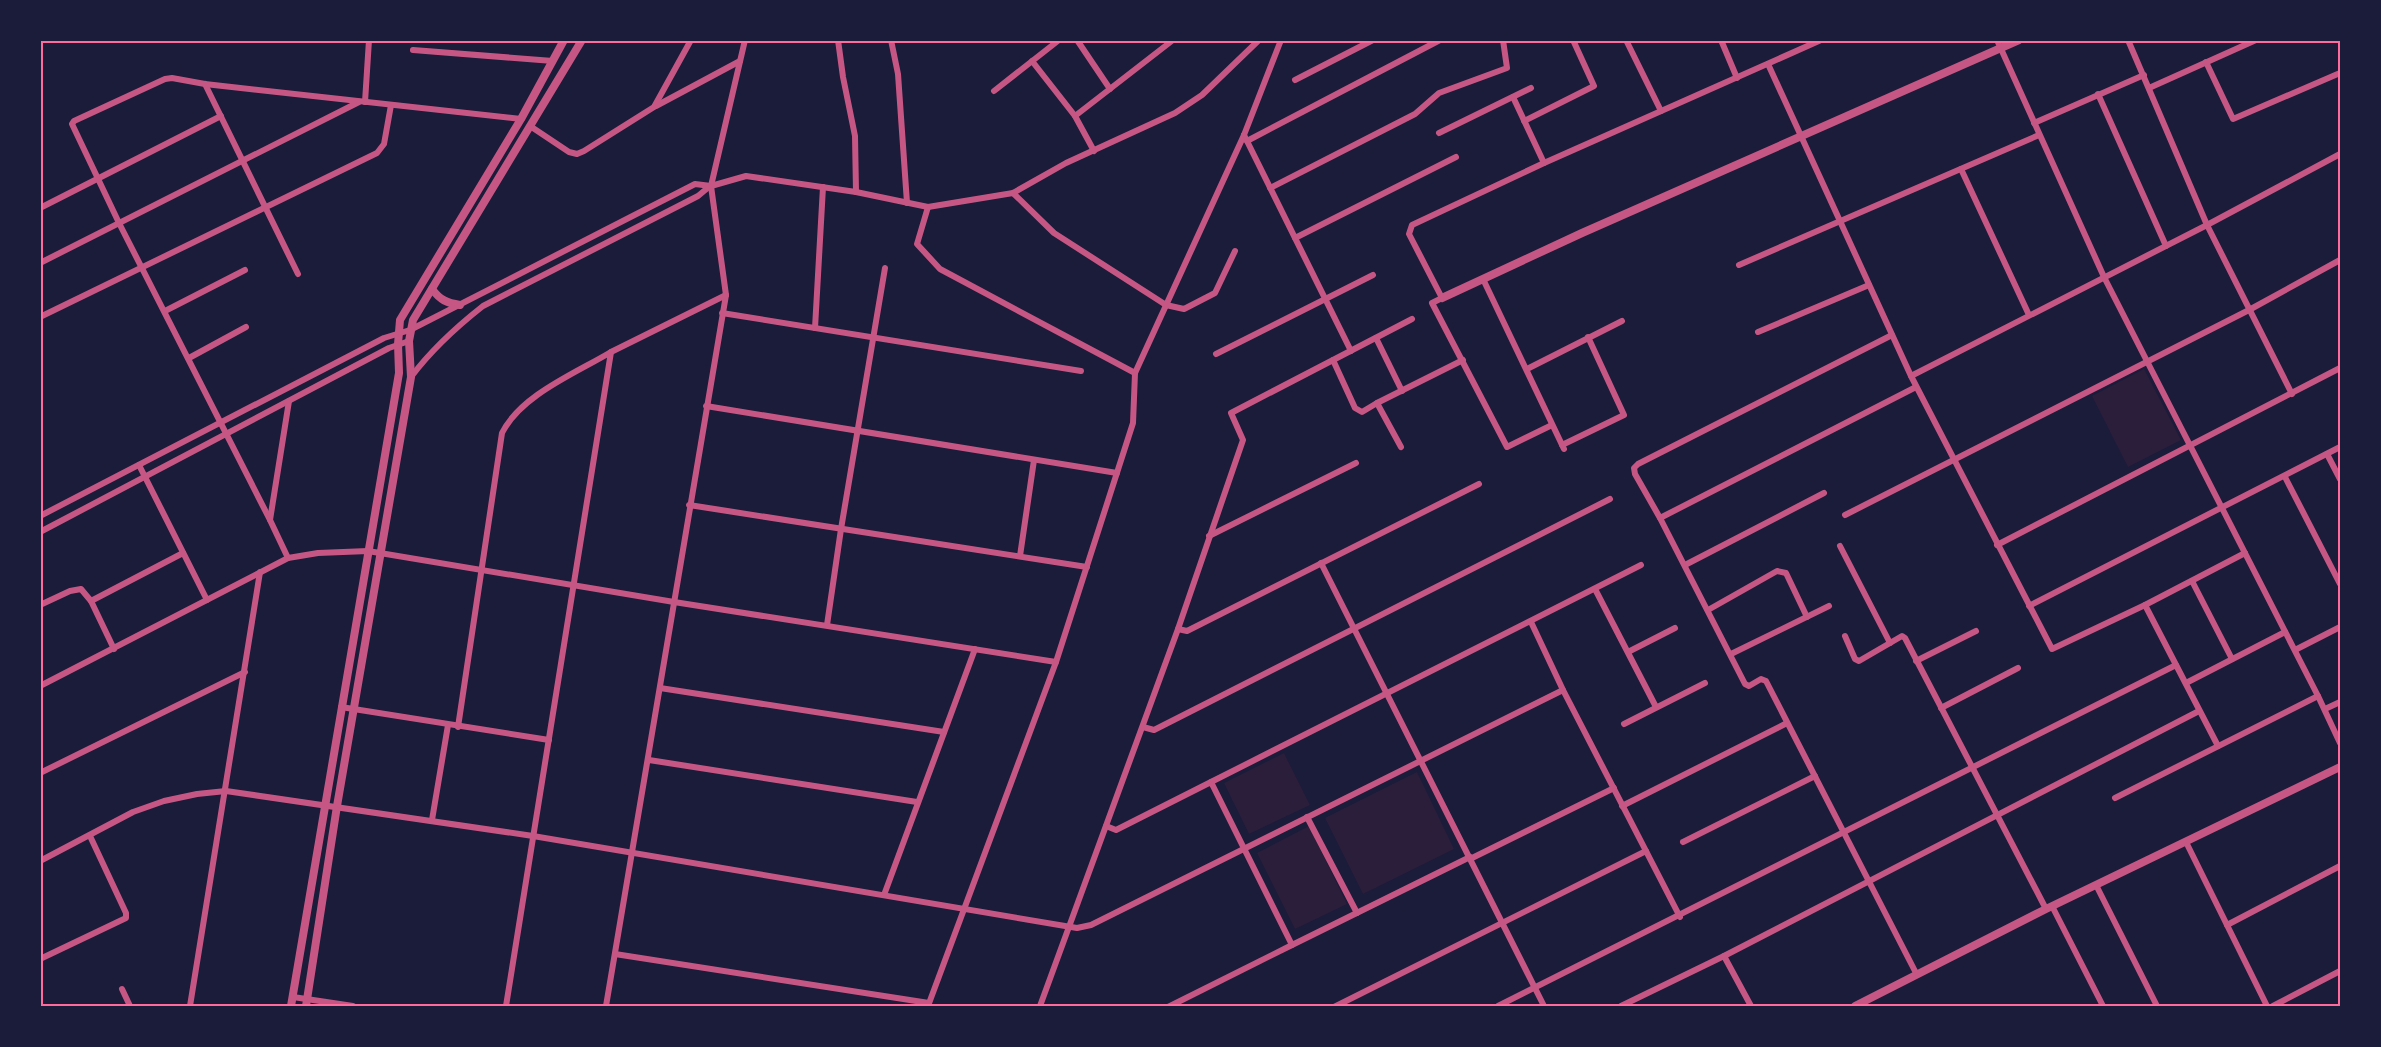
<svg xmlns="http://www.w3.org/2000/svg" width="2381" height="1047" font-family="Raleway,sans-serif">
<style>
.green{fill:#2a1e3b}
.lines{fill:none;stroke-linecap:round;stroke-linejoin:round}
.minor{stroke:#c65784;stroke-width:6}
.tertiary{stroke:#c65784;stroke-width:8}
.neatline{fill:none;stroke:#ff6b9d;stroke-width:2}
</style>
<rect width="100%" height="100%" fill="#1b1b3a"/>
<!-- green -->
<g class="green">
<polygon points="2144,369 2181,440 2128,467 2092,396"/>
<polygon points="1284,753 1310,805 1249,834 1224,783"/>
<polygon points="1417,772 1454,849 1363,894 1325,818"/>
<polygon points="1309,826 1347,904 1295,929 1257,853"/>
</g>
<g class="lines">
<!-- minor -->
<g class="minor">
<polyline points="838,40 843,77 855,136 856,192"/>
<polyline points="891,40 898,74 907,203"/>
<polyline points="1077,40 1110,89"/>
<polyline points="1626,40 1661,111"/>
<polyline points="1721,40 1737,78"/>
<polyline points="1997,40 2104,277 2318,696 2340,743"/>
<polyline points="2128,40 2207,225 2292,394"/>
<polyline points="413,50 553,61"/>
<polyline points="1032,61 1075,116 1094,151"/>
<polyline points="2206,62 2233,119 2340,73"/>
<polyline points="1768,64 1911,376 2052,649 2145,605 2245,553"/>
<polyline points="1295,80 1373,40"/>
<polyline points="205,84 298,274"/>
<polyline points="2149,88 2256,40"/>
<polyline points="994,91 1059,40"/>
<polyline points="2098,94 2166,246"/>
<polyline points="1513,97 1544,163"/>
<polyline points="365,102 369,40"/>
<polyline points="656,106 740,61"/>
<polyline points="1075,116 1173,40"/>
<polyline points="1524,121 1594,86 1573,40"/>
<polyline points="2034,123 2144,75"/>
<polyline points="530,126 569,152 577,154 584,151 654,107 691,40"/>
<polyline points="1439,133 1531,88"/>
<polyline points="1244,135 1351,351"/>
<polyline points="1247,141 1440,40"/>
<polyline points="1961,169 2029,315"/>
<polyline points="1270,188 1415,114 1439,93 1507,68 1503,40"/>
<polyline points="1013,193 1054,233 1166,305 1184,309 1215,293 1235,251"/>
<polyline points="928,207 917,244 940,269 1135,373"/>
<polyline points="40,208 221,116"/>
<polyline points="1295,238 1456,157"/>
<polyline points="40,263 359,102"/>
<polyline points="1739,265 2039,135"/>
<polyline points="1483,279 1564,449"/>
<polyline points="165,311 245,270"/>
<polyline points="722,313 1081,371"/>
<polyline points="42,316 377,153 384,144 391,105"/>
<polyline points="815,328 823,187"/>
<polyline points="1758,332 1869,285"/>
<polyline points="1892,335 1638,464 1634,468 1635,474 1660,518 1745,684 1749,686 1761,679 1766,681 1917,975"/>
<polyline points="1376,338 1402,391"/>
<polyline points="611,352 726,295"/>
<polyline points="1216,354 1373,275"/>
<polyline points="189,358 246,327"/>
<polyline points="1333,360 1355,408 1362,412 1377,403 1401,447"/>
<polyline points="1527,369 1622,321"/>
<polyline points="1911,376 2207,225 2340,154"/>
<path d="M 411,377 C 432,349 455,328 483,306 L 698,196 L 710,186"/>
<polyline points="1377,403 1463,360"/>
<polyline points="706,406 1117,473"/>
<polyline points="1552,425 1507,447 1432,303 1442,298 1409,234 1412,225 1544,163 1821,40"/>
<polyline points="1562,445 1624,415 1588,337"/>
<polyline points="2327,454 2340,479"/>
<polyline points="139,465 207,600"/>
<polyline points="2285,477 2340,584"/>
<polyline points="689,505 1087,567"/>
<polyline points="1845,515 2249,310 2340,260"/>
<polyline points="40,516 384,338 410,330 695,184 711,186 746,176 856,192 928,207 1013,193 1066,163 1175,113 1202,95 1259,40"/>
<polyline points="1660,518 1916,387"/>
<polyline points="270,520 119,223 72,124 74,121 165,79 172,78 205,84 521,119"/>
<polyline points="40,532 389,348 409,341"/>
<polyline points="1209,536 1356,463"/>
<polyline points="1997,545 2340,368"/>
<polyline points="1840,546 1890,643"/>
<polyline points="1020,556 1034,460"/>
<polyline points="288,558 270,520 289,401"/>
<polyline points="1321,563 1544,1006"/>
<polyline points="1685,565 1824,493"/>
<polyline points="2192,581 2232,659"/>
<polyline points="1595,589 1656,707"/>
<polyline points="91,601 183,553"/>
<polyline points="40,605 70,591 81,589 91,601 114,649"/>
<polyline points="2145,605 2218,746"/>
<polyline points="2029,606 2340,447"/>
<polyline points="1708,610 1777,571 1786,573 1807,617"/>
<polyline points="1531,622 1563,690 1680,917"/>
<polyline points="827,625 841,529 885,268"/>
<polyline points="1178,629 1187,631 1479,484"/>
<polyline points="1845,636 1855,659 1859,661 1902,636 1905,638 2046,909"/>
<polyline points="2295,650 2340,627"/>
<polyline points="1628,652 1675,628"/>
<polyline points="1731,654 1829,606"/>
<polyline points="1916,661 1976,631"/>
<polyline points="2186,683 2285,632"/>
<polyline points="40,686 288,558 318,553 368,551 674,602 1056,662"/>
<polyline points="660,688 944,732"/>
<polyline points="341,707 549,740"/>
<polyline points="1941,708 2018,668"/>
<polyline points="2325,709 2340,702"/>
<polyline points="1624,724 1705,683"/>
<path d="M 458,727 L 502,433 C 521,395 576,373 611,352 L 506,1006"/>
<polyline points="1143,727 1154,730 1610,499"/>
<polyline points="649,760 917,802"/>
<polyline points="40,773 245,672"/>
<polyline points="1211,782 1641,565"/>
<polyline points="2115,798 2318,696"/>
<polyline points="1622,806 1787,723"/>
<polyline points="1307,817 1357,913"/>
<polyline points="432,820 448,725"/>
<polyline points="1106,826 1116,830 1211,782 1292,945 1470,857"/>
<polyline points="1683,842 1815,776"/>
<polyline points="2186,842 2267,1006"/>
<polyline points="1470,859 1614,788"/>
<polyline points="40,861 133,812 164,801 197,794 226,791 533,836 1077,928 1091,925 1563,690"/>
<polyline points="2096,885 2157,1006"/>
<polyline points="884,895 975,649"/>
<polyline points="2052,906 2103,1006"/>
<polyline points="2227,925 2340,866"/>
<polyline points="615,954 929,1003"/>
<polyline points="1724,956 1751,1006"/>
<polyline points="40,959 126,918 126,913 90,836"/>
<polyline points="122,989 130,1006"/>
<polyline points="293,997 353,1006"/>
<polyline points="190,1006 260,572"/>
<polyline points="606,1006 726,295 711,186 745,40"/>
<polyline points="928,1006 1056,662 1133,423 1135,373 1244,135 1281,40"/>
<polyline points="1040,1006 1178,629 1243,440 1231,413 1412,319"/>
<polyline points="1170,1006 1292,945"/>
<polyline points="1336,1006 1646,851"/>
<polyline points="1498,1006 2176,665"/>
<polyline points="1621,1006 1724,956 2199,711"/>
<polyline points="2273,1006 2340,971"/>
</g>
<!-- tertiary -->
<g class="tertiary">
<path d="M 432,289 C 440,300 447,303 460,305"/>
<polyline points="1442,298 1582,233 2019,40"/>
<polyline points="291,1006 399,373 398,344 400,320 521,119 564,40"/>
<polyline points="306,1006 337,806 411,377 409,341 413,320 582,40"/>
<polyline points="1855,1006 2046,909 2340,767"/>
</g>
</g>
<!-- border -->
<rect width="2381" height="1047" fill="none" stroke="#1b1b3a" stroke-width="84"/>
<rect x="42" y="42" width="2297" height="963" class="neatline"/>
</svg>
